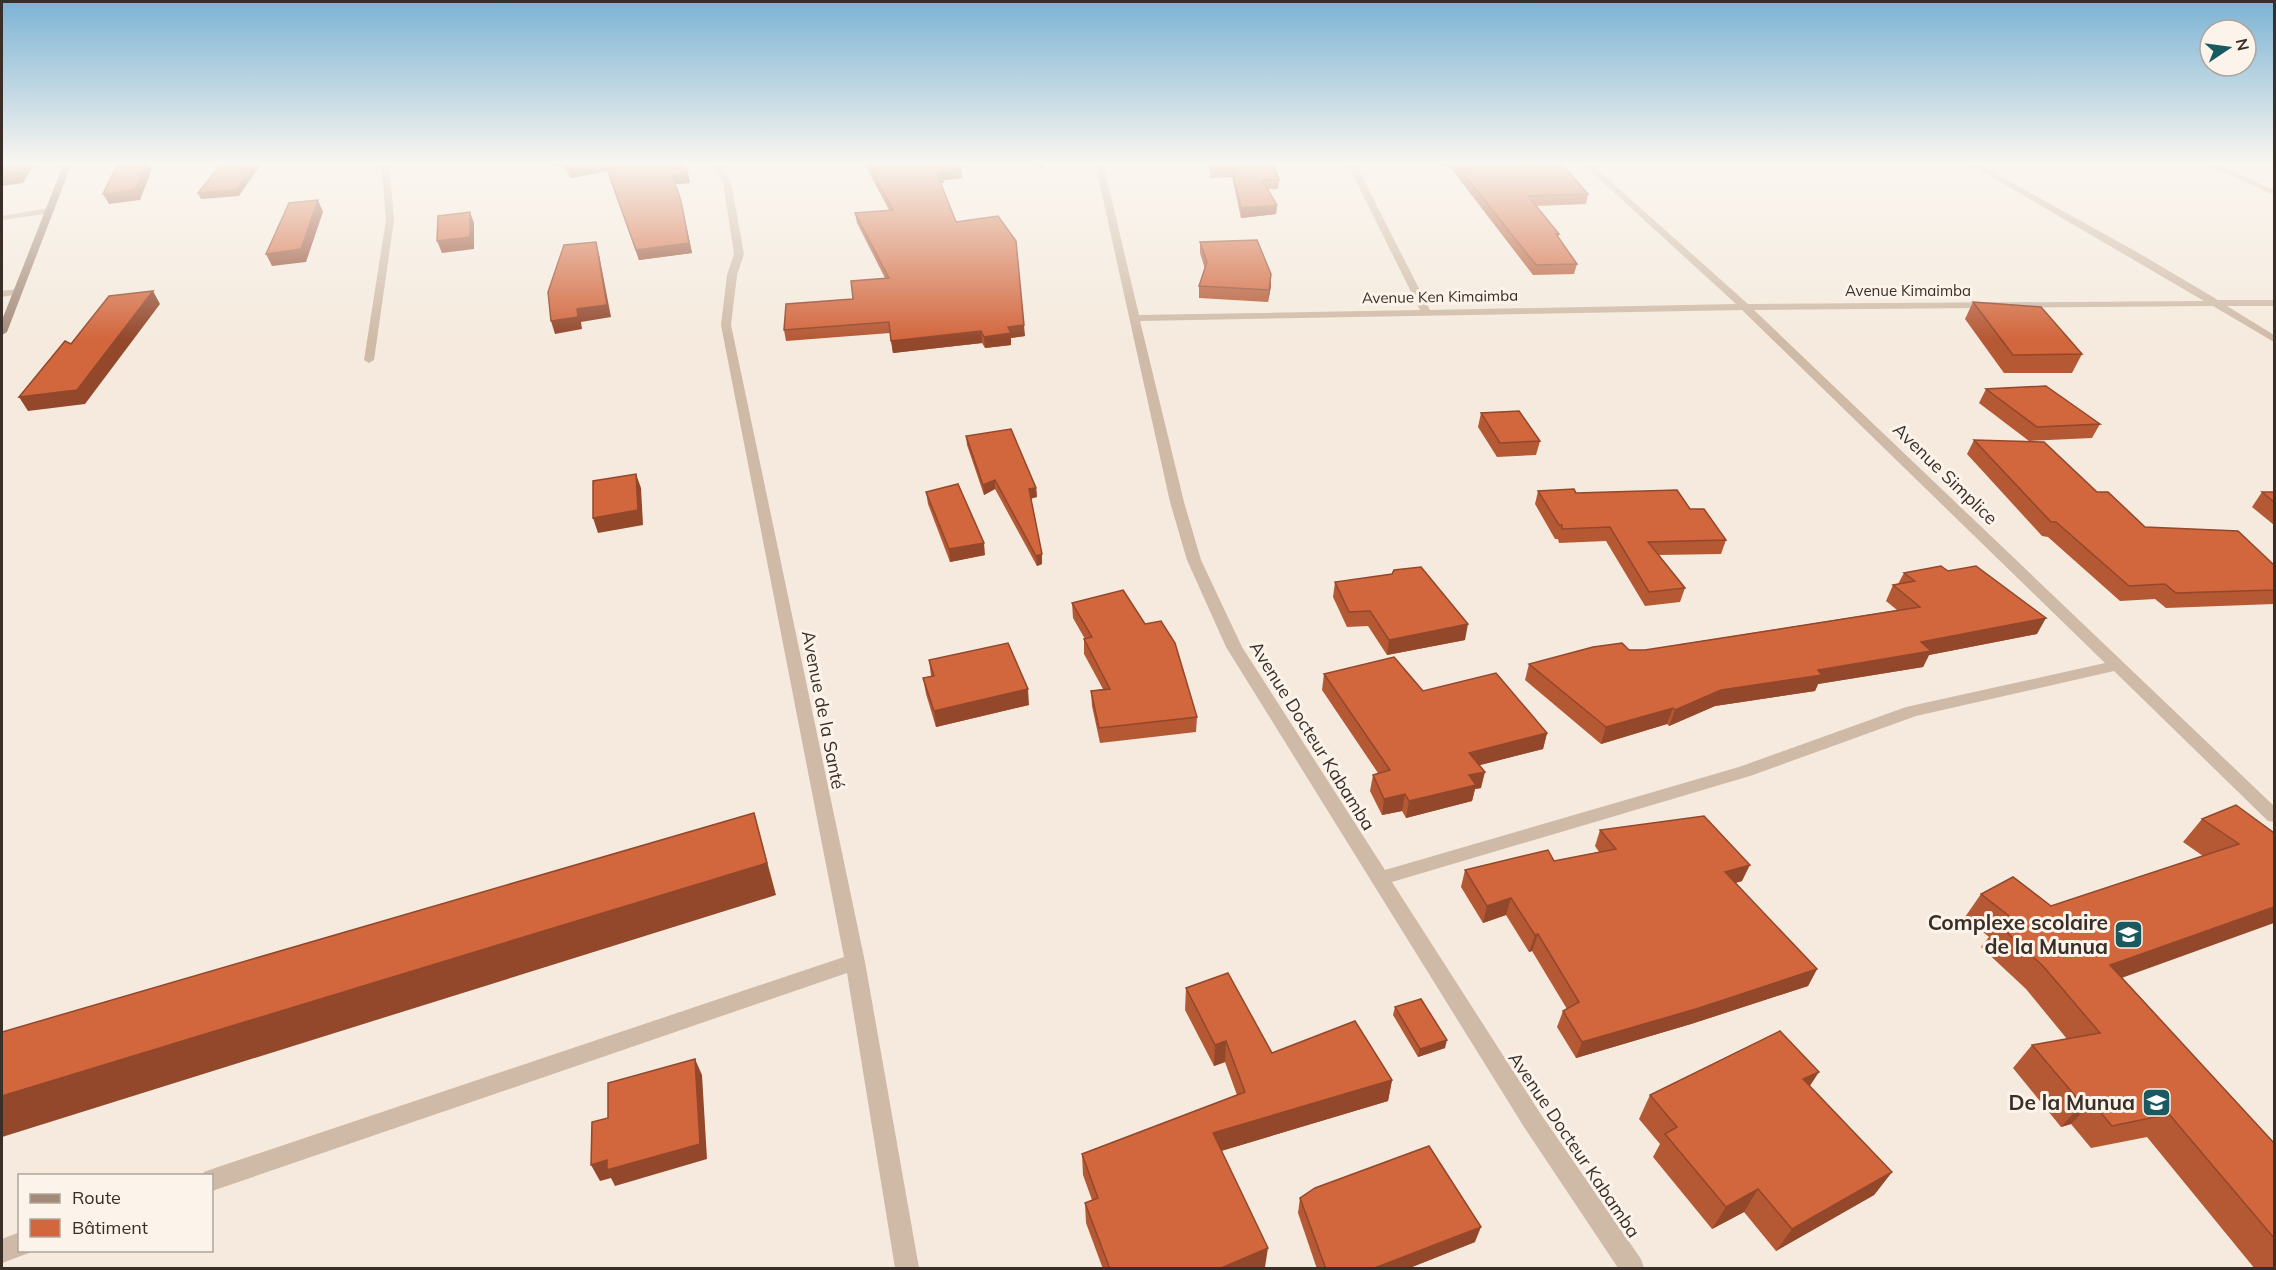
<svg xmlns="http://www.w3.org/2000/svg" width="2276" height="1270" font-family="Mulish,sans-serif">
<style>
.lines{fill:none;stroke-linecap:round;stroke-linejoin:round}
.minor{fill:#cfbaa7;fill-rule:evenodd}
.secondary{fill:#a38978;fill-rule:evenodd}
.wall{fill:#b55834}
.shaded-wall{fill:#93472b}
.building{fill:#d2663d;stroke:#93472b;stroke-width:1.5}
.labels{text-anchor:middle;stroke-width:6;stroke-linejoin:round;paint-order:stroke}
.far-street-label{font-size:15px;fill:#3a2e28;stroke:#fcf4ea}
.street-label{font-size:18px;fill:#3a2e28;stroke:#fcf4ea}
.near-poi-label{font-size:21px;font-weight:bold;fill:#3a2e28;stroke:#fcf4ea;text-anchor:end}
</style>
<rect width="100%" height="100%" fill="#f5eadd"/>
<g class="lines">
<!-- minor -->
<g class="minor">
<polygon points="381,163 389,163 394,220 374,360 369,363 364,360 386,220"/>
<polygon points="712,163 720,163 731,182 744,254 737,275 731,325 865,962 919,1268 895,1268 847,973 212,1191 212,1176 202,1176 204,1172 212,1169 844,957 721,325 727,275 734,254 723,182"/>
<path d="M 1095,163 L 1103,163 L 1139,315 L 1420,310 L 1347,163 L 1355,163 L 1430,310 L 1736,304 L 1582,163 L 1590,163 L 1748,304 L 2204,301 L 1968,163 L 1977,163 L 2142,255 L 2218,300 L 2274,300 L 2274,306 L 2227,306 L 2274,335 L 2274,342 L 2213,306 L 1754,310 L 2274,806 L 2274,822 L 2268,821 L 2114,671 L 1916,716 L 1750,776 L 1392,882 L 1540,1113 L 1641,1259 L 1644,1268 L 1618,1268 L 1524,1127 L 1226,647 L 1187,560 L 1170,502 ZM 1742,310 L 2105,663 L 1906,707 L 1739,767 L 1385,870 L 1242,647 L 1201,560 L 1184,502 L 1140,321 Z"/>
<polygon points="2203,163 2213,163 2274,190 2274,195"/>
<polygon points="49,208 52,209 52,213 2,220 2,216"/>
<polygon points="17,289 20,290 20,294 2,297 2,291"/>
<polygon points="20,1232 20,1250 29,1250 29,1253 2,1263 2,1239"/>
</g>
<!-- secondary -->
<polygon class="secondary" points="64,163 72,163 7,332 2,335 2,320"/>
</g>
<!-- wall -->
<g class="wall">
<polygon points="554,163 684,163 690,183 675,184 683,210 692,253 639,260 607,171 571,178 562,166 556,166"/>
<polygon points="864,163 959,163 961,168 962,178 943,180 944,183 941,183 956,222 1025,336 1011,338 1011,345 985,348 982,343 893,353 890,333 786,341 784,330 853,299 885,278 857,223 855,213 889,210"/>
<polygon points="1036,163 1043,163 1043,171"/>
<polygon points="1208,163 1273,163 1279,180 1278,189 1268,189 1277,205 1276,214 1241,218 1232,177 1211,178"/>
<polygon points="1438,163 1561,163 1588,194 1586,204 1536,206 1559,234 1558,237 1577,264 1574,274 1533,275 1450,167 1441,167"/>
<polygon points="1200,242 1271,286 1268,302 1199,298 1199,286 1205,269 1200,253"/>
<polygon points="1973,302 2082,354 2072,373 2004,373 1965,319"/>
<polygon points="1986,389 2100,424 2092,438 2029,441 1979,403"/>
<polygon points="1481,413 1540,441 1536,455 1497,457 1478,427"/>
<polygon points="966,436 1036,488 1037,497 1031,498 1042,554 1042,564 1037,566 995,489 984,495 967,445"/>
<polygon points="1974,440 2097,492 2145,527 2274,565 2274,604 2166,608 2155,599 2120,601 2048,537 2042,536 1967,454"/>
<polygon points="1538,491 1576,493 1690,509 1726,540 1721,554 1659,555 1685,588 1680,602 1645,606 1606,541 1559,543 1558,539 1555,539 1535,504"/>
<polygon points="926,492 985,555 950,562 928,504"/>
<polygon points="2262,492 2274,492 2274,525 2252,507"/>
<polygon points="1904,573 2037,634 1929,655 1923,667 1818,684 1815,691 1715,706 1669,726 1667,724 1601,744 1525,680 1529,664 1629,650 1645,650 1897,610 1886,601 1893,585 1898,584"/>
<polygon points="1335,582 1465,640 1387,655 1368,626 1347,627 1333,597"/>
<polygon points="1072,603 1197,717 1196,732 1100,743 1092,706 1091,691 1103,689 1084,654 1084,639 1085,639 1073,618"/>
<polygon points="929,660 1029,705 936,727 926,694 923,678 931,676"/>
<polygon points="1324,674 1423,691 1547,733 1543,749 1479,765 1481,788 1475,789 1472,801 1406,818 1402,811 1382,815 1370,791 1373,775 1378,773 1322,690"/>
<polygon points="2202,819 2274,833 2122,978 2274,1143 2274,1269 2255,1269 2147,1137 2091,1148 2071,1124 2061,1127 2013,1068 2032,1045 2067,1039 2026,989 1981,947 1989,937 1965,917 1981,894 2051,906 2203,856 2183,842"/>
<polygon points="1600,830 1742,881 1735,883 1817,969 1808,986 1691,1024 1576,1058 1557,1027 1563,1011 1567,1009 1532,951 1529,952 1506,915 1483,923 1461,887 1465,870 1554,861 1599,852 1595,846"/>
<polygon points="1186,988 1272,1053 1392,1080 1388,1101 1221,1151 1265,1267 1262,1269 1103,1269 1086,1223 1085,1203 1092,1200 1083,1175 1082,1154 1237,1095 1225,1062 1214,1066 1185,1010"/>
<polygon points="1395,1007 1445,1048 1418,1057 1393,1015"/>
<polygon points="1810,1086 1892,1172 1874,1195 1776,1251 1744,1212 1712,1229 1653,1157 1660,1144 1639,1119 1650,1095"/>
<polygon points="1300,1198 1475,1242 1407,1269 1317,1269 1298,1213"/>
</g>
<!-- shaded-wall -->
<g class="shaded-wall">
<polygon points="23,163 35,163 23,183 2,186 2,175"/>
<polygon points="146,163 149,163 152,169 140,200 109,204 103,194"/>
<polygon points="256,163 262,163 239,196 201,199 198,193"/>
<polygon points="555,163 561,163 562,166 556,166"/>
<polygon points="605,163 607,171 571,178 568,168"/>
<polygon points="961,168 962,178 943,180 944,183 938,183 937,174 941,170"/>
<polygon points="688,173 690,183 675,184 672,175"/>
<polygon points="318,200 323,212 306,262 272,266 266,254"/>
<polygon points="681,201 692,253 639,260 636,250"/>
<polygon points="1277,205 1276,214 1241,218 1241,208"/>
<polygon points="470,212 474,223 474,249 442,253 437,241"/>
<polygon points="596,242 599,254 611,317 581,322 582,329 555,334 551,321 577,309"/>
<polygon points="1271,274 1271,286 1268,302 1269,290"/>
<polygon points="153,291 160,304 85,404 28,411 19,397"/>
<polygon points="1024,325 1025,336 1011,338 1011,345 985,348 984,337 1008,327"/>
<polygon points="981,331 982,343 893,353 891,341"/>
<polygon points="636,474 641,488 643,525 598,533 593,518"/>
<polygon points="995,480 995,489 984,495 983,485"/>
<polygon points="1036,488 1037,497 1030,499 1029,489"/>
<polygon points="984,543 985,555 950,562 949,549"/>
<polygon points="1042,554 1042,564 1037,566 1036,556"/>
<polygon points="2046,618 2037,634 1929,655 1923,667 1818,684 1815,691 1715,706 1669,726 1675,710 1721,690 1818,670 1921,642"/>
<polygon points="1468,624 1465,640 1387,655 1389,640"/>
<polygon points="1028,689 1029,705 936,727 934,711"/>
<polygon points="1673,708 1667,724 1601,744 1606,727"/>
<polygon points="1547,733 1543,749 1465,769 1469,753"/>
<polygon points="1485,772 1481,788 1475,789 1472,801 1406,818 1409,801 1469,775"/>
<polygon points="1405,794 1402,811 1382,815 1384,799"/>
<polygon points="754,813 776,895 2,1137 2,1096"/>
<polygon points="1750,865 1742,881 1717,888 1725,872"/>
<polygon points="1511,898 1506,915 1483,923 1487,906"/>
<polygon points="2274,907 2274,923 2091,989 2110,965"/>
<polygon points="1538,934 1532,951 1529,952 1535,935"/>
<polygon points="1817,969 1808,986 1691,1024 1576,1058 1582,1042"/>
<polygon points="1447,1040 1445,1048 1418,1057 1420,1049"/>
<polygon points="1226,1041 1225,1062 1214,1066 1215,1045"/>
<polygon points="695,1059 702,1075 707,1159 615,1186 611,1178 600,1181 591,1165"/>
<polygon points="1819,1072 1804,1095 1803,1079"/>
<polygon points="1392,1080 1388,1101 1211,1154 1213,1133"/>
<polygon points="2092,1102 2071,1124 2061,1127 2082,1104"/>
<polygon points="1892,1172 1874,1195 1776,1251 1792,1229"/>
<polygon points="1758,1189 1744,1212 1712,1229 1726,1207"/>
<polygon points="1481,1227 1475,1242 1407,1269 1372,1269"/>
<polygon points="1268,1248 1265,1267 1262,1269 1219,1269"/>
</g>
<!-- building -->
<g class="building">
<polygon points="2,163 23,163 17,173 2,175"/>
<polygon points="118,163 146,163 135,190 103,194"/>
<polygon points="222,163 256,163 236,190 198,193"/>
<polygon points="564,163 602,163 568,168"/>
<polygon points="605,163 684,163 688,173 672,175 681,201 689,243 636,250"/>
<polygon points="868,163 959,163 961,168 941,170 943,173 937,174 956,222 998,216 1016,241 1024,325 1008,327 1011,333 984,337 981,331 891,341 889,322 784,330 786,304 853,299 851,281 889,278 855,213 893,210"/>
<polygon points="1210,163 1273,163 1279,180 1262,180 1277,205 1241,208 1232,169 1211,169"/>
<polygon points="1455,163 1561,163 1588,194 1528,196 1559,234 1556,234 1577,264 1536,265"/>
<polygon points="318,200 301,249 266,254 289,203"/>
<polygon points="470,212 470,237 437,241 438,216"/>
<polygon points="1257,240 1271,274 1269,290 1199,286 1207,262 1200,242"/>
<polygon points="596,242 607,305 577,309 578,317 551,321 548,292 564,245"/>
<polygon points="153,291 77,390 19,397 65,341 71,344 109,296"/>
<polygon points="1973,302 2041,307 2082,354 2013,355"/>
<polygon points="2046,386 2100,424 2037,427 1986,389"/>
<polygon points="1519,411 1540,441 1500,443 1481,413"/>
<polygon points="1011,429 1036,488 1029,489 1042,554 1036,556 995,480 983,485 966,436"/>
<polygon points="1974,440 2044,442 2097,492 2108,492 2145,527 2238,531 2274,565 2274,590 2176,593 2165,584 2129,586 2056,522 2051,522"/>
<polygon points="636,474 638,510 593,518 593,481"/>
<polygon points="958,484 984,543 949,549 926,492"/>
<polygon points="1574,489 1576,493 1677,490 1690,509 1704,509 1726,540 1648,542 1685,588 1649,592 1610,527 1562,529 1562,525 1559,525 1538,491"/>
<polygon points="2262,492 2274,492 2274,502"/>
<polygon points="1941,566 1948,571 1976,566 2046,618 1921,642 1931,651 1818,670 1822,675 1721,690 1675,710 1673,708 1606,727 1529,664 1593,647 1622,643 1629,650 1645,650 1920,607 1893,585 1915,581 1904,573"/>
<polygon points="1421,567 1468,624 1389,640 1370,611 1349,612 1335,582 1392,574 1394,570"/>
<polygon points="1123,590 1145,624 1161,621 1175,643 1197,717 1099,728 1091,691 1110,689 1084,639 1092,637 1072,603"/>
<polygon points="1008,643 1028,689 934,711 923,678 934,676 929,660"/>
<polygon points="1394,657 1423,691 1496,673 1547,733 1469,753 1485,772 1469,775 1476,785 1409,801 1405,794 1384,799 1373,775 1390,770 1324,674"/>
<polygon points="2236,805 2274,833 2274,907 2110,965 2274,1143 2274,1238 2169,1114 2112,1126 2092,1102 2082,1104 2032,1045 2100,1033 2043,966 1998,924 2013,919 1981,894 2013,877 2051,906 2239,844 2202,819"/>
<polygon points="754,813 767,863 2,1096 2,1032"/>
<polygon points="1704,816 1750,865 1725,872 1817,969 1699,1008 1582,1042 1563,1011 1579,1002 1538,934 1535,935 1511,898 1487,906 1465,870 1548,850 1554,861 1616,849 1600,830"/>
<polygon points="1228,973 1272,1053 1355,1021 1392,1080 1213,1133 1268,1248 1219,1269 1110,1269 1085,1203 1098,1198 1082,1154 1245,1092 1226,1041 1215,1045 1186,988"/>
<polygon points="1421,999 1447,1040 1420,1049 1395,1007"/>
<polygon points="1780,1031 1819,1072 1803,1079 1892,1172 1792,1229 1758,1189 1726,1207 1665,1134 1677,1127 1650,1095"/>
<polygon points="695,1059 700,1144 607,1170 607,1160 591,1165 592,1122 608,1118 608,1083"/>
<polygon points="1429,1146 1481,1227 1372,1269 1326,1269 1300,1198 1315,1188"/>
</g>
<!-- sky -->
<linearGradient id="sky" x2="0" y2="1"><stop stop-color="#7bb3d4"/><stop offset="0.48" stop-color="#faf6f0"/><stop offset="1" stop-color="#faf6f0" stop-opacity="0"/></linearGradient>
<rect width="2276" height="340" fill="url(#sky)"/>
<!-- icons -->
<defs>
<symbol id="school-square" viewBox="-11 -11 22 22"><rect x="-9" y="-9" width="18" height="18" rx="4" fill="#195a61" stroke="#fcf4ea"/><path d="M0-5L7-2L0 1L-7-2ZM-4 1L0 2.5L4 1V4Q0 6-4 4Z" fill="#fff"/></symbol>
</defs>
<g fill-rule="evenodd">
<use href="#school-square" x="2112" y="918" width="33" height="33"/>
<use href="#school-square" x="2140" y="1086" width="33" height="33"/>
</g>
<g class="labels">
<!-- far-street labels -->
<g class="far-street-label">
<text x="1908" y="296">Avenue Kimaimba</text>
<text transform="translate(1440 297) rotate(-1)" y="5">Avenue Ken Kimaimba</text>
</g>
<!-- street labels -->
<g class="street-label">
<text transform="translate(1945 474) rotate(44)" y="6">Avenue Simplice</text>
<text transform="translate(823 710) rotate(79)" y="6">Avenue de la Santé</text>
<text transform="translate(1312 736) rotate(58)" y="6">Avenue Docteur Kabamba</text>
<text transform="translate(1574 1145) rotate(56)" y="6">Avenue Docteur Kabamba</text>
</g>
<!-- near-poi labels -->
<g class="near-poi-label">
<text x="2108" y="930">Complexe scolaire<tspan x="2108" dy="24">de la Munua</tspan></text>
<text x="2135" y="1110">De la Munua</text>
</g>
</g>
<!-- border -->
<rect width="2276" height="1270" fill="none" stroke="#3a2e28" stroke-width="6"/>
<!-- legend -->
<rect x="18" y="1174" width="195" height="78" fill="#fcf4ea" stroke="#aea59c" stroke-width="1.5"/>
<rect x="30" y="1194" width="30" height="9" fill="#a38978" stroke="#aea59c" stroke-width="1.5"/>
<text x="72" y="1204" font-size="18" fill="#3a2e28">Route</text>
<rect x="30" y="1219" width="30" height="18" fill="#d2663d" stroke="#aea59c" stroke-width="1.5"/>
<text x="72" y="1234" font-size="18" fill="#3a2e28">Bâtiment</text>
<!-- north arrow -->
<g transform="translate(2228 48) rotate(77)"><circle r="28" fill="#fcf4ea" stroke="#aea59c" stroke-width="1.5"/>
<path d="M0-4.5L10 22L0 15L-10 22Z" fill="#195a61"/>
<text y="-9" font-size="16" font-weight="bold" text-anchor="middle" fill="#3a2e28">N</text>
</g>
</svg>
